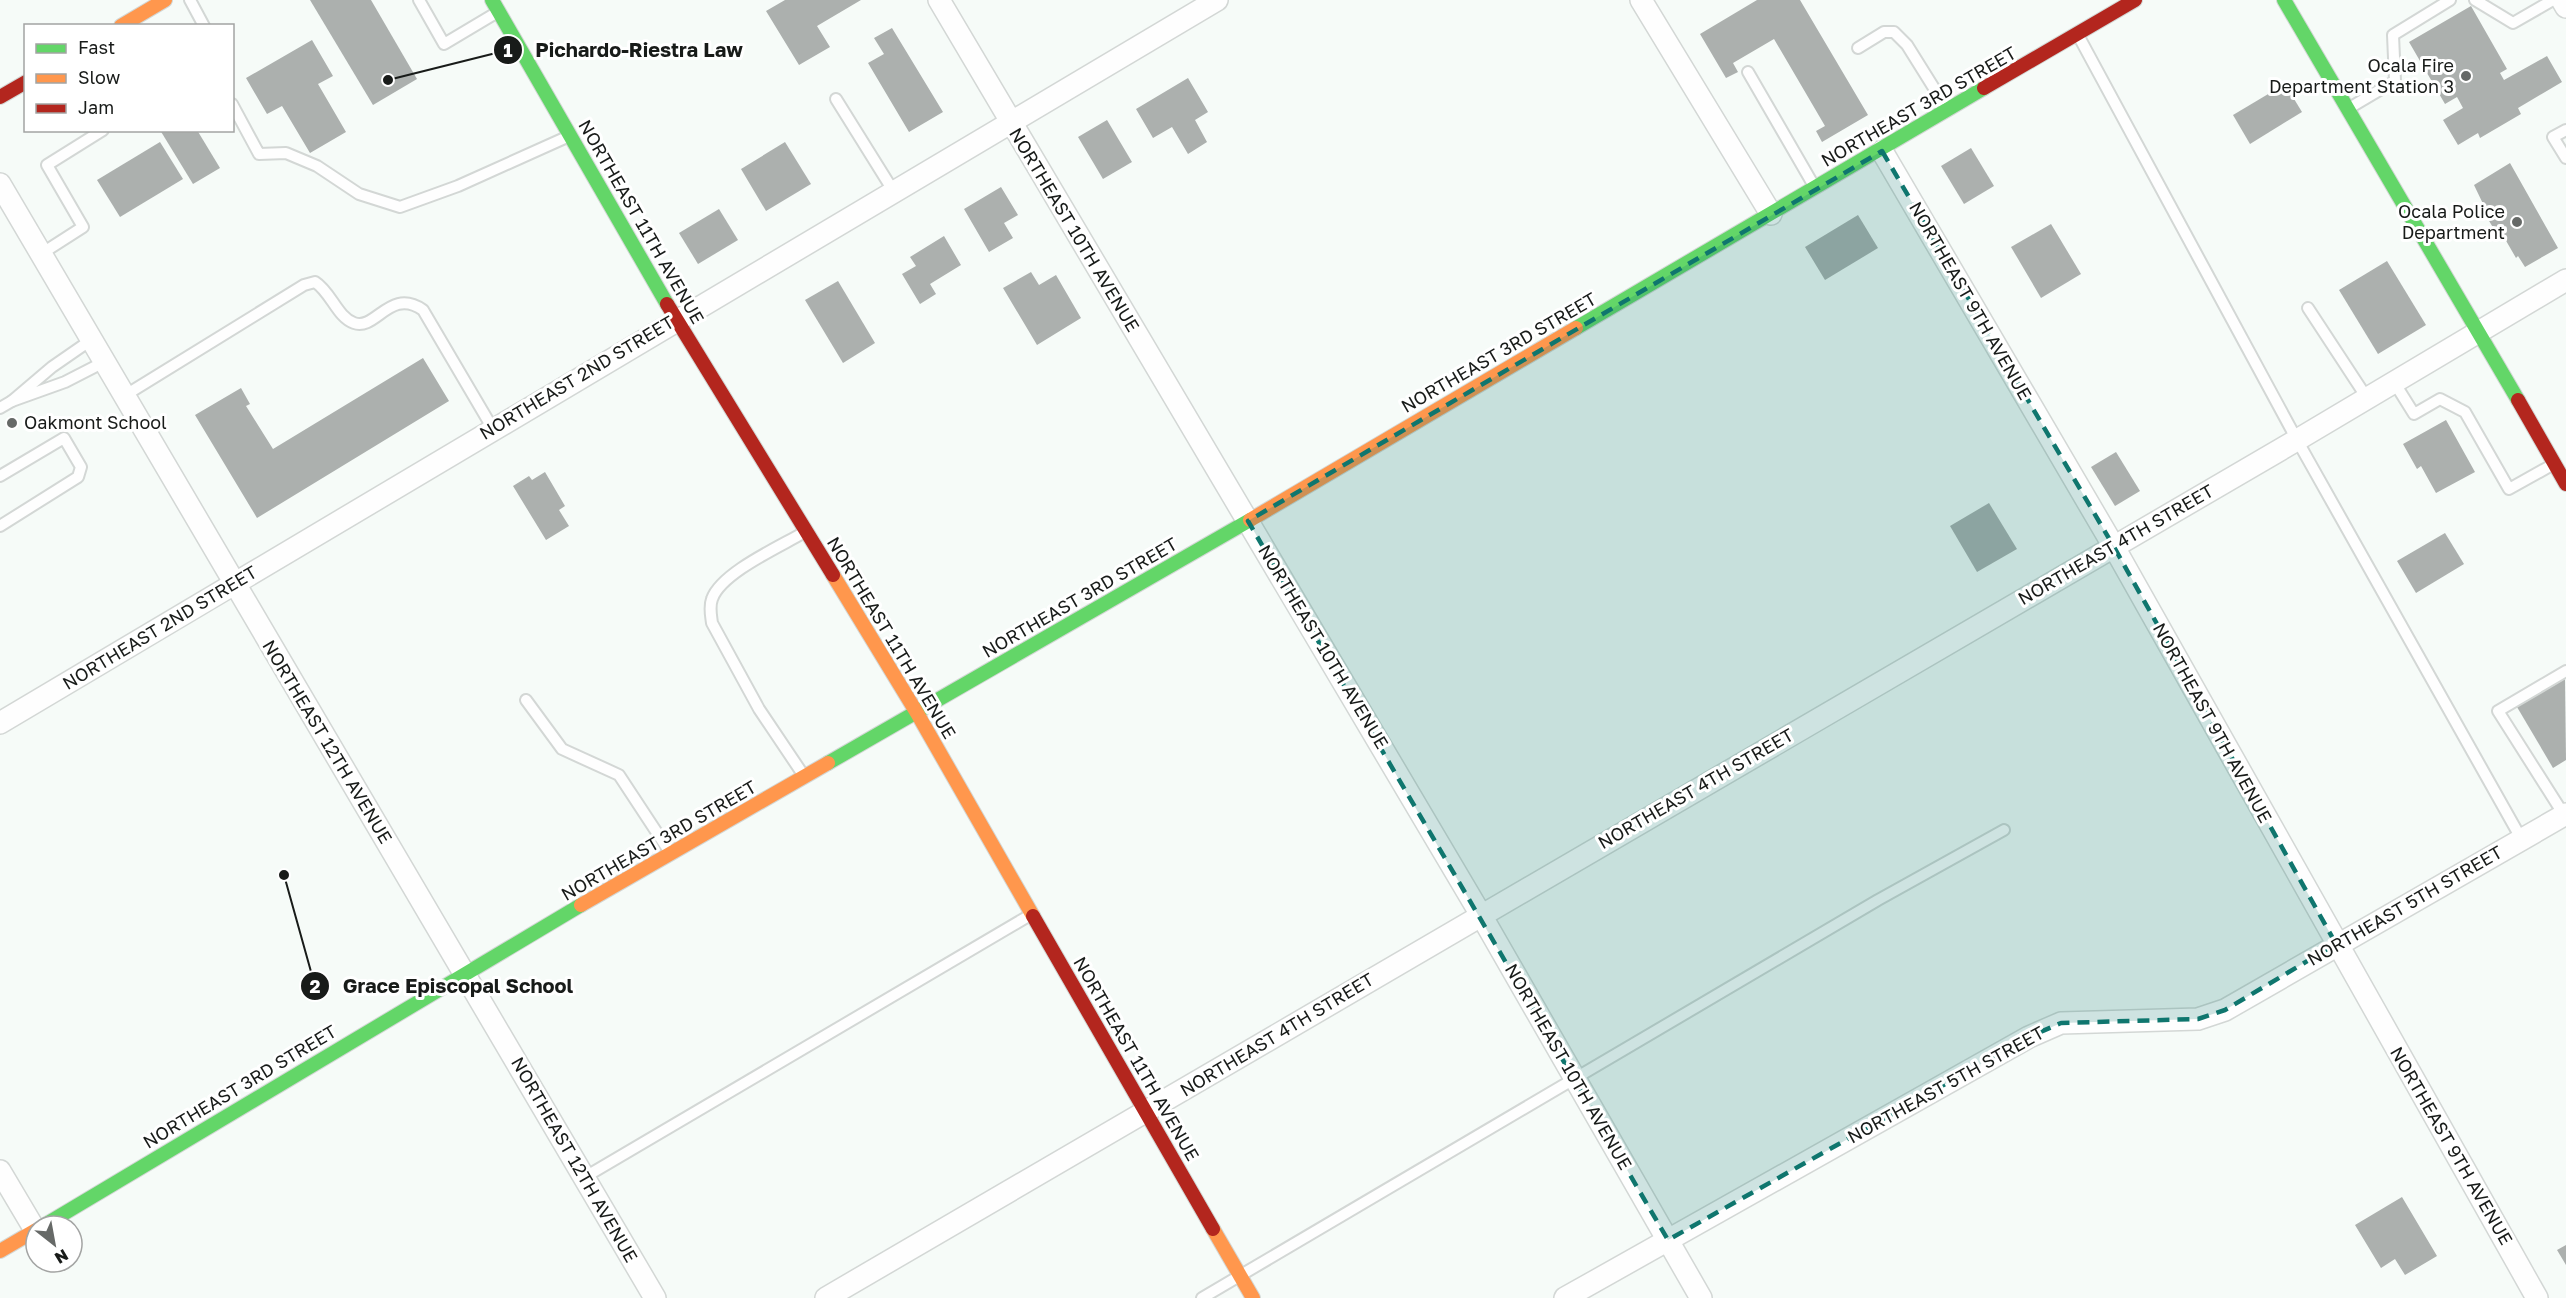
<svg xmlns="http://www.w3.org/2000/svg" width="2566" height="1298" font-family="'Golos Text',sans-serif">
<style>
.building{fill:#acb0ae}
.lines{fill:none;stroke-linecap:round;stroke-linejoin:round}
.lane-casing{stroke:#d3d7d5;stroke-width:14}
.street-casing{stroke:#d3d7d5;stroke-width:24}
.fast-casing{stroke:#d3d7d5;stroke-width:16}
.slow-casing{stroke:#d3d7d5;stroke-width:16}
.jam-casing{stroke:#d3d7d5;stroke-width:16}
.lane{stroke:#fefefe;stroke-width:10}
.street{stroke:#fefefe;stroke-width:21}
.fast{stroke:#63d668;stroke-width:14}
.slow{stroke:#ff974d;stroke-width:14}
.jam{stroke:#b3261e;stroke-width:14}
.marked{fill:#0f766e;fill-opacity:0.2;stroke:#0f766e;stroke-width:4.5;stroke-dasharray:12 8;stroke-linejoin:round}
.poi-dot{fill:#666967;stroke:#fff;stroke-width:2}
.labels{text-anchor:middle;stroke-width:6;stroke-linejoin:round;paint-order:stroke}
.poi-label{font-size:18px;fill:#181b19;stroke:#fff;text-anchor:end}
.street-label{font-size:18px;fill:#181b19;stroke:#fff}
.leader{fill:none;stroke:#181b19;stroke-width:2}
.callout-dot{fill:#181b19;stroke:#fff;stroke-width:2}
.mark-label{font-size:18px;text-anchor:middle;font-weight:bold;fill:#fff}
.callout-label{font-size:20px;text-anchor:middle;font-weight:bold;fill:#181b19;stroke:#fff;stroke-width:6;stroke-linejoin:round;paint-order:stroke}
</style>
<rect width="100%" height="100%" fill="#f6fbf8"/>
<!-- building -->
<g class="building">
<polygon points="310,0 371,0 417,79 373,105"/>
<polygon points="785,0 861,0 817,26 830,47 799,65 766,11"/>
<polygon points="1757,0 1800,0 1868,115 1822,142 1816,131 1825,126 1774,39 1733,63 1738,72 1726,78 1700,34"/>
<polygon points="2471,6 2507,69 2500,73 2504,80 2547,56 2562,82 2518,108 2521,114 2480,138 2478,133 2458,145 2443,120 2463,108 2457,97 2445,104 2409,42"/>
<polygon points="892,28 943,112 909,132 868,63 884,54 874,38"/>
<polygon points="312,40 333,76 318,84 346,132 310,153 282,106 267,114 246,78"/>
<polygon points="1188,78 1208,112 1195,120 1207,142 1188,154 1172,127 1153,138 1136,109"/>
<polygon points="2285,84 2302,112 2250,144 2233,115"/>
<polygon points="1107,120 1132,162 1103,179 1078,137"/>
<polygon points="160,130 197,130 220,168 193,184"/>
<polygon points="160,142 183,179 120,217 97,180"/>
<polygon points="785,142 811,184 766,211 741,169"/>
<polygon points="1971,148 1994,186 1964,204 1941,166"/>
<polygon points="2510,163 2558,248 2525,267 2518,256 2516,258 2501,232 2497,234 2483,211 2486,210 2474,185"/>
<polygon points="1001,187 1018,215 1004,223 1013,238 989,252 964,209"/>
<polygon points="719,209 738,240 698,264 679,233"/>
<polygon points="1858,215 1878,248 1825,280 1805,247"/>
<polygon points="2051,224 2081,274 2041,298 2011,247"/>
<polygon points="944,236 961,265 930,284 936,294 920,304 902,274 916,266 910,257"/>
<polygon points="2387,261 2426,325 2378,354 2339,290"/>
<polygon points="1031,272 1039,285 1056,275 1081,318 1037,345 1003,288"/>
<polygon points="838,281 875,343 843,363 805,300"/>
<polygon points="423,358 449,401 257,518 195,415 241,388 250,404 246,406 273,449"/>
<polygon points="2446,420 2475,472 2436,493 2421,466 2417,469 2403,444"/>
<polygon points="2116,452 2140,491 2115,506 2091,467"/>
<polygon points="545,472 565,506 559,510 569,526 546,540 513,486 529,476 532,480"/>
<polygon points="1989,503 2017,549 1977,572 1950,526"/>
<polygon points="2445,533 2464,564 2416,593 2397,561"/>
<polygon points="2565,679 2566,760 2553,768 2517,707"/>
<polygon points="2402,1197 2437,1256 2405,1275 2395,1259 2381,1268 2355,1225"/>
<polygon points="2566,1245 2566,1265 2557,1250"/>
</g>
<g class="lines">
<defs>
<g id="lane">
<polyline points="190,0 204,26"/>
<polyline points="419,0 444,44 496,13"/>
<polyline points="2475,0 2513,23 2553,0"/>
<polyline points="2078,35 2297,440 2522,840"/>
<polyline points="1858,48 1884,32 1894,32 1907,45 1947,109"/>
<polyline points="1748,72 1814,186"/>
<polyline points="836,99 894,192"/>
<polyline points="232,104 259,154 286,153 317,166 359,194 400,207 458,186 567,137"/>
<polyline points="2351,107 2395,81 2393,35 2450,0"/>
<polyline points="2566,130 2553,137 2566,158"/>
<polyline points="41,254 83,227 47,165 103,130"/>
<polyline points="2308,308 2367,398"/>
<polyline points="91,340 52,367 12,401 65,382 104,362"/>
<polyline points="2394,382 2414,414 2440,399 2465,412 2509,489 2552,465"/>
<path d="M 124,396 L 304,285 L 315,282 C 331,292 337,317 354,323 C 376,331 390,287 423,310 L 493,429"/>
<polyline points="0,408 12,401"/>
<polyline points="0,476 64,438 81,467 78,477 0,526"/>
<path d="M 803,533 C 779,547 721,573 712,599 C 709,607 711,615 712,623 L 759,709 L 804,776"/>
<polyline points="526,700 562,749 619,775 669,851"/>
<polyline points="2564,815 2498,711 2566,671"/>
<polyline points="585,1177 1032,914"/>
<polyline points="1202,1298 1878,900 2004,830"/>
</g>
<g id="street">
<polyline points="939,0 1481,915 1701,1298"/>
<polyline points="1641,0 1771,214"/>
<polyline points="2562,0 2566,7"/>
<polyline points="1882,151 2114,547 2537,1298"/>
<polyline points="0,184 655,1298"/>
<polyline points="0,723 1217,0"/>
<polyline points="0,1171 35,1230"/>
<polyline points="826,1298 2297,440 2566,280"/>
<polyline points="1565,1298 2029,1037 2061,1023 2198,1019 2225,1010 2566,814"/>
</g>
<g id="fast">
<polyline points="492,0 667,304"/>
<polyline points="2284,0 2518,400"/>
<polyline points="1576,328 1984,88"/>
<polyline points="828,763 1250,520"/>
<polyline points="43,1226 581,905"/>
</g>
<g id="slow">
<polyline points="121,26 165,0"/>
<polyline points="1250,520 1576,328"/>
<polyline points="833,575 917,713 1033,916"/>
<polyline points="581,905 828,763"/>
<polyline points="1213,1229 1253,1298"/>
<polyline points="0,1251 36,1230"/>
</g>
<g id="jam">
<polyline points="1984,88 2135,0"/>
<polyline points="0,97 26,82"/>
<polyline points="667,304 833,575"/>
<polyline points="2518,400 2566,484"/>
<polyline points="1033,916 1213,1229"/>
</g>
</defs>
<!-- lane casing -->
<use href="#lane" class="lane-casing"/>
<!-- street casing -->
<use href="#street" class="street-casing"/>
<!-- fast casing -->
<use href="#fast" class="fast-casing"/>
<!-- slow casing -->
<use href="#slow" class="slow-casing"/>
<!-- jam casing -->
<use href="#jam" class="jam-casing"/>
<!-- lane -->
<use href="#lane" class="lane"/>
<!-- street -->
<use href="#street" class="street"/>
<!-- fast -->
<use href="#fast" class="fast"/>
<!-- slow -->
<use href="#slow" class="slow"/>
<!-- jam -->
<use href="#jam" class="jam"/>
</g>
<!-- marked area -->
<path class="marked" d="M 1882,151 L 2114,547 L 2336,944 L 2225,1010 L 2198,1019 L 2061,1023 L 2029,1037 L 1668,1240 L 1248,521 Z"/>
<!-- markers -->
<g class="poi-dot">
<circle cx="2466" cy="76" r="6"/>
<circle cx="2517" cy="222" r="6"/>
<circle cx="12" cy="423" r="6"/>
</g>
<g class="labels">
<!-- poi labels -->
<g class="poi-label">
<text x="2454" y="72">Ocala Fire<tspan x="2454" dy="21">Department Station 3</tspan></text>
<text x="2505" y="218">Ocala Police<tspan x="2505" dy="21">Department</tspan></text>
<text x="24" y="429" text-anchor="start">Oakmont School</text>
</g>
<!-- street labels -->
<g class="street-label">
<text transform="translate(1919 107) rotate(-30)" y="6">NORTHEAST 3RD STREET</text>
<text transform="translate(641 222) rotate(60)" y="6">NORTHEAST 11TH AVENUE</text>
<text transform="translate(1074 230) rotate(59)" y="6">NORTHEAST 10TH AVENUE</text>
<text transform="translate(1970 301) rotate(60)" y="6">NORTHEAST 9TH AVENUE</text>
<text transform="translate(1499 353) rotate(-30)" y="6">NORTHEAST 3RD STREET</text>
<text transform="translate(577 378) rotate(-31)" y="6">NORTHEAST 2ND STREET</text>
<text transform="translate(2116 545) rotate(-30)" y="6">NORTHEAST 4TH STREET</text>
<text transform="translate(1080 598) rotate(-30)" y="6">NORTHEAST 3RD STREET</text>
<text transform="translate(160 628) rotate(-31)" y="6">NORTHEAST 2ND STREET</text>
<text transform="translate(891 638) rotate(59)" y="6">NORTHEAST 11TH AVENUE</text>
<text transform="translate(1323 647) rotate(59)" y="6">NORTHEAST 10TH AVENUE</text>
<text transform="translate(2212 723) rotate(61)" y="6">NORTHEAST 9TH AVENUE</text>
<text transform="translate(327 742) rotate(59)" y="6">NORTHEAST 12TH AVENUE</text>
<text transform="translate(1696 789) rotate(-30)" y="6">NORTHEAST 4TH STREET</text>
<text transform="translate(659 841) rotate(-30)" y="6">NORTHEAST 3RD STREET</text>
<text transform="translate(2405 906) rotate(-30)" y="6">NORTHEAST 5TH STREET</text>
<text transform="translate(1277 1035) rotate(-31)" y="6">NORTHEAST 4TH STREET</text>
<text transform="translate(1136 1059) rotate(60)" y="6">NORTHEAST 11TH AVENUE</text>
<text transform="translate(1568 1067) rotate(60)" y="6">NORTHEAST 10TH AVENUE</text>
<text transform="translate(1946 1085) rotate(-29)" y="6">NORTHEAST 5TH STREET</text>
<text transform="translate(240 1087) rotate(-31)" y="6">NORTHEAST 3RD STREET</text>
<text transform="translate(2451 1146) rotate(60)" y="6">NORTHEAST 9TH AVENUE</text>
<text transform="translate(574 1160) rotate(60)" y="6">NORTHEAST 12TH AVENUE</text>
</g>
</g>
<!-- callouts -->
<path class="leader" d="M388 80L508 50M284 875L315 986"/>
<g class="callout-dot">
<circle cx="388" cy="80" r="6"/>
<circle cx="284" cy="875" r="6"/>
<circle cx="508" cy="50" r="15"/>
<circle cx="315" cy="986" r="15"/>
</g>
<g class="mark-label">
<text x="508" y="57">1</text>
<text x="315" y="993">2</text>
</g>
<g class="callout-label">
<text x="639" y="57">Pichardo-Riestra Law</text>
<text x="458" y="993">Grace Episcopal School</text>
</g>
<!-- legend -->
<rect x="24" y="24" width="210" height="108" fill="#ffffff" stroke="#a3a4a3" stroke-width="1.5"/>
<rect x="36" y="44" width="30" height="9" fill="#63d668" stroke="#a3a4a3" stroke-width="1.5"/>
<text x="78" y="54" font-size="18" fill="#181b19">Fast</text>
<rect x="36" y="74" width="30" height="9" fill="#ff974d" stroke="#a3a4a3" stroke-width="1.5"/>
<text x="78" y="84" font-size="18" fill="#181b19">Slow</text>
<rect x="36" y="104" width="30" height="9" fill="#b3261e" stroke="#a3a4a3" stroke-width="1.5"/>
<text x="78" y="114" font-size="18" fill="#181b19">Jam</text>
<!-- north arrow -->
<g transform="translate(54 1244) rotate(149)"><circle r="28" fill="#ffffff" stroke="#a3a4a3" stroke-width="1.5"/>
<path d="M0-4.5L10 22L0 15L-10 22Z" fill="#666967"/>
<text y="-9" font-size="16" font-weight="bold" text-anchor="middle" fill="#181b19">N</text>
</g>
</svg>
